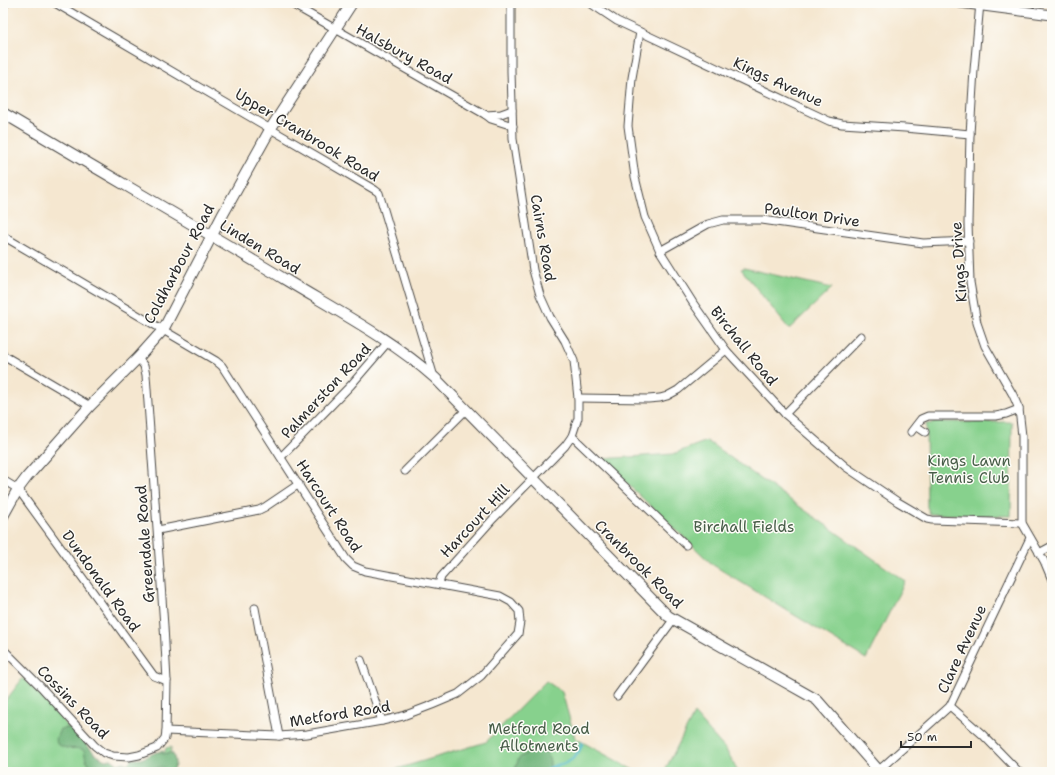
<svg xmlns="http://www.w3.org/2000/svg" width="1055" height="775" font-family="'Shantell Sans',sans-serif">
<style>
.green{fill:#87d18d;stroke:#597e5c}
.forest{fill:#6db378;stroke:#4c6f52}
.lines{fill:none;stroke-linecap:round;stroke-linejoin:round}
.stream{stroke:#4db7ca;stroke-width:3}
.minor-casing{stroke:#494744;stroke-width:9}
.tertiary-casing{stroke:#494744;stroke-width:11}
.secondary-casing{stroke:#494744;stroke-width:12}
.minor{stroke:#fff;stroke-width:7}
.tertiary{stroke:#fff;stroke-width:9}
.secondary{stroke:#fff;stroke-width:10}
.labels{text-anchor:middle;stroke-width:3;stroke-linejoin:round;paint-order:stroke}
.street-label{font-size:15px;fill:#2b2b2b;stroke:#fdfcf7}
.park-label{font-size:15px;fill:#475d48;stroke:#fdfcf7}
</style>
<rect width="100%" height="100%" fill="#fdfcf7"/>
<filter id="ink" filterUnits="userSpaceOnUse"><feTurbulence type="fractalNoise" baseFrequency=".025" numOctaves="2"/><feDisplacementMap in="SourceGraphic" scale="8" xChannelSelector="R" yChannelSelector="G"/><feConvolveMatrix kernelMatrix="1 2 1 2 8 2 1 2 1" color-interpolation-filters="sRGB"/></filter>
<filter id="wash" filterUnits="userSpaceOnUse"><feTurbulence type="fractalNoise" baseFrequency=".012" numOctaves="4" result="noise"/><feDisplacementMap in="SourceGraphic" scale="16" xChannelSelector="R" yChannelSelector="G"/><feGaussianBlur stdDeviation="0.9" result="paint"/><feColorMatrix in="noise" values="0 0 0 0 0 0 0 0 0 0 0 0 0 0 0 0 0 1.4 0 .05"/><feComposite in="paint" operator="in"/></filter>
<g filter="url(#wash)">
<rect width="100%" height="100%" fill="#f5e7d0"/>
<!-- green -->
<g class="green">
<polygon points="744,268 832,288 789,329 741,269"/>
<polygon points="940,422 1012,422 1011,516 930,514 927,507 926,424"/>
<polygon points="707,441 905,581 866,659 713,565 601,459 673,454"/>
<path d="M 23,678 L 37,692 L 94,755 C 101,761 111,765 120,766 C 130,766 154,755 162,750 L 163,752 L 165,752 L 166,748 L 171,747 L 170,772 L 3,772 L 3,704 Z"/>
<polygon points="546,681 562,692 575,738 637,772 387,772 486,742"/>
<polygon points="694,714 726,750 738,772 664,772"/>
</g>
<!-- forest -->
<g class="forest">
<path d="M 66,728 L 71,728 L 75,731 L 95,754 L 105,760 L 111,759 L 118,764 L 124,762 L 127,764 L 132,759 L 141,759 L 157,752 L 162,752 L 163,754 L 169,753 L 173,754 C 175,760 177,767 171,771 L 167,771 L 163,767 C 158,767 155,767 152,772 L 95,772 L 93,768 L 86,761 L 84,750 C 74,746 70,752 57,744 L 56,739 L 60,729 Z"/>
<polygon points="530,746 546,751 550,761 550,772 512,772 515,769 519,758 526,754"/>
</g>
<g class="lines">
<!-- stream -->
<path class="stream" d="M 546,772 C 552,765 556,766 563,764 C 574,759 579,754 582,743"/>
</g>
</g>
<g filter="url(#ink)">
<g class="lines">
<defs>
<g id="minor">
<polyline points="55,3 375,190 379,193 434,377"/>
<polyline points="290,3 486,115 491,119 513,126"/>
<polyline points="590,3 617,21 829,121 842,124 905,128 970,134"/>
<polyline points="980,3 974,70 970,134 968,223 970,282 977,323 985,346 1013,395 1019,409 1022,436 1022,523 1044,561 1052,580"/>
<polyline points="3,4 6,3"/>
<polyline points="640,32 632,78 628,126 635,177 645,217 660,251 693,303 726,350 785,414 846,467 898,502 927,519 932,520 1022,523"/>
<polyline points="486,115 501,114 512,110"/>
<polyline points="3,236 216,361 222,366 346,559 353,566 365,571 500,596 511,602 519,611 520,622 518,634 481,676 458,694 432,705 403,716 382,721 307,734 279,736 166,731"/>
<polyline points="660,251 708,224 723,220 762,220 923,243 969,241"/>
<polyline points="3,355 90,406"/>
<polyline points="578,398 648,399 660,398 667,396 678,390 726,350"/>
<polyline points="785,414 861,336"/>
<polyline points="916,426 925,432"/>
<polyline points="911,432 921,419 928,416 996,416 1006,414 1019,409"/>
<polyline points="572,436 686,545"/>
<polyline points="281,457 351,385 388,342"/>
<polyline points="405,471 466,410"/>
<polyline points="3,480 18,489 154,676 167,681"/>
<polyline points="158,530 259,510 265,507 299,484"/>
<polyline points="1039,553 1052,546"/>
<polyline points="439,584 441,577 493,519 565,446 572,436 578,418 578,398 574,361 565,341 550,317 540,295 533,270 513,139 511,71 511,3"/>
<polyline points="255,608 279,736"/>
<polyline points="3,649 41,687 95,746 104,753 113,756 129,757 139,755 157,748 165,738 166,731 167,681 164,626 146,375 144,366 138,358"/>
<polyline points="361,660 382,721"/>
<polyline points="617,696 673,620"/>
<polyline points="950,706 983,735 1019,772"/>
<polyline points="879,770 950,706 1030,538"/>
</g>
<polyline id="tertiary" points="960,3 1052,15"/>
<g id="secondary">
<path d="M 3,113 C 97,169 193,224 286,280 C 337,311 391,339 435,378 L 668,616 L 817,700 L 880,772"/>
<polyline points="3,516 18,489 27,477 90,406 138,358 163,330 222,216 271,128 352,3"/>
</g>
</defs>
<!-- minor casing -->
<use href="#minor" class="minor-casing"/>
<!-- tertiary casing -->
<use href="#tertiary" class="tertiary-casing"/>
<!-- secondary casing -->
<use href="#secondary" class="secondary-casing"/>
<!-- minor -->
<use href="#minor" class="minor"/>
<!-- tertiary -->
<use href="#tertiary" class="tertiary"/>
<!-- secondary -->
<use href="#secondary" class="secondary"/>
</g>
</g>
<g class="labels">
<!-- street labels -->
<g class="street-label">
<text transform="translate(404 54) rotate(29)" y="5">Halsbury Road</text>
<text transform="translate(778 82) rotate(25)" y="5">Kings Avenue</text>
<text transform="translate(307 135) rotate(31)" y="5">Upper Cranbrook Road</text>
<text transform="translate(812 215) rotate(8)" y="5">Paulton Drive</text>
<text transform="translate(543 238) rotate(80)" y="5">Cairns Road</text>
<text transform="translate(260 247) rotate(31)" y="5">Linden Road</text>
<text transform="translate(959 262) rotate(-94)" y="5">Kings Drive</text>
<text transform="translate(179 264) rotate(-62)" y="5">Coldharbour Road</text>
<text transform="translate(744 346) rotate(51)" y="5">Birchall Road</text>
<text transform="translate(326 391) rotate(-47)" y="5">Palmerston Road</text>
<text transform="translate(329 506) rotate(57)" y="5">Harcourt Road</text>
<text transform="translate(475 521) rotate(-47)" y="5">Harcourt Hill</text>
<text transform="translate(145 544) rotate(-94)" y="5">Greendale Road</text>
<text transform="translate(639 564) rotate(45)" y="5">Cranbrook Road</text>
<text transform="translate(101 581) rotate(54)" y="5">Dundonald Road</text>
<text transform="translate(962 649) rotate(-65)" y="5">Clare Avenue</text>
<text transform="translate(73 702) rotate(46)" y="5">Cossins Road</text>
<text transform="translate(340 714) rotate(-9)" y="5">Metford Road</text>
</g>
<!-- park labels -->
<g class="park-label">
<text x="969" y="466">Kings Lawn<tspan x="969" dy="17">Tennis Club</tspan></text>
<text x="744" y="532">Birchall Fields</text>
<text x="539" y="734">Metford Road<tspan x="539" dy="17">Allotments</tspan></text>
</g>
</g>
<!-- margin -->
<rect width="1055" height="775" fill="none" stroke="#fdfcf7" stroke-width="16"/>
<!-- scale -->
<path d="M901 741v6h70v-6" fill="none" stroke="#2b2b2b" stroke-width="2"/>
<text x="907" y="741" font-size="12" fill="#2b2b2b" stroke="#fdfcf7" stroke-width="3" paint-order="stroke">50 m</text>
</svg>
